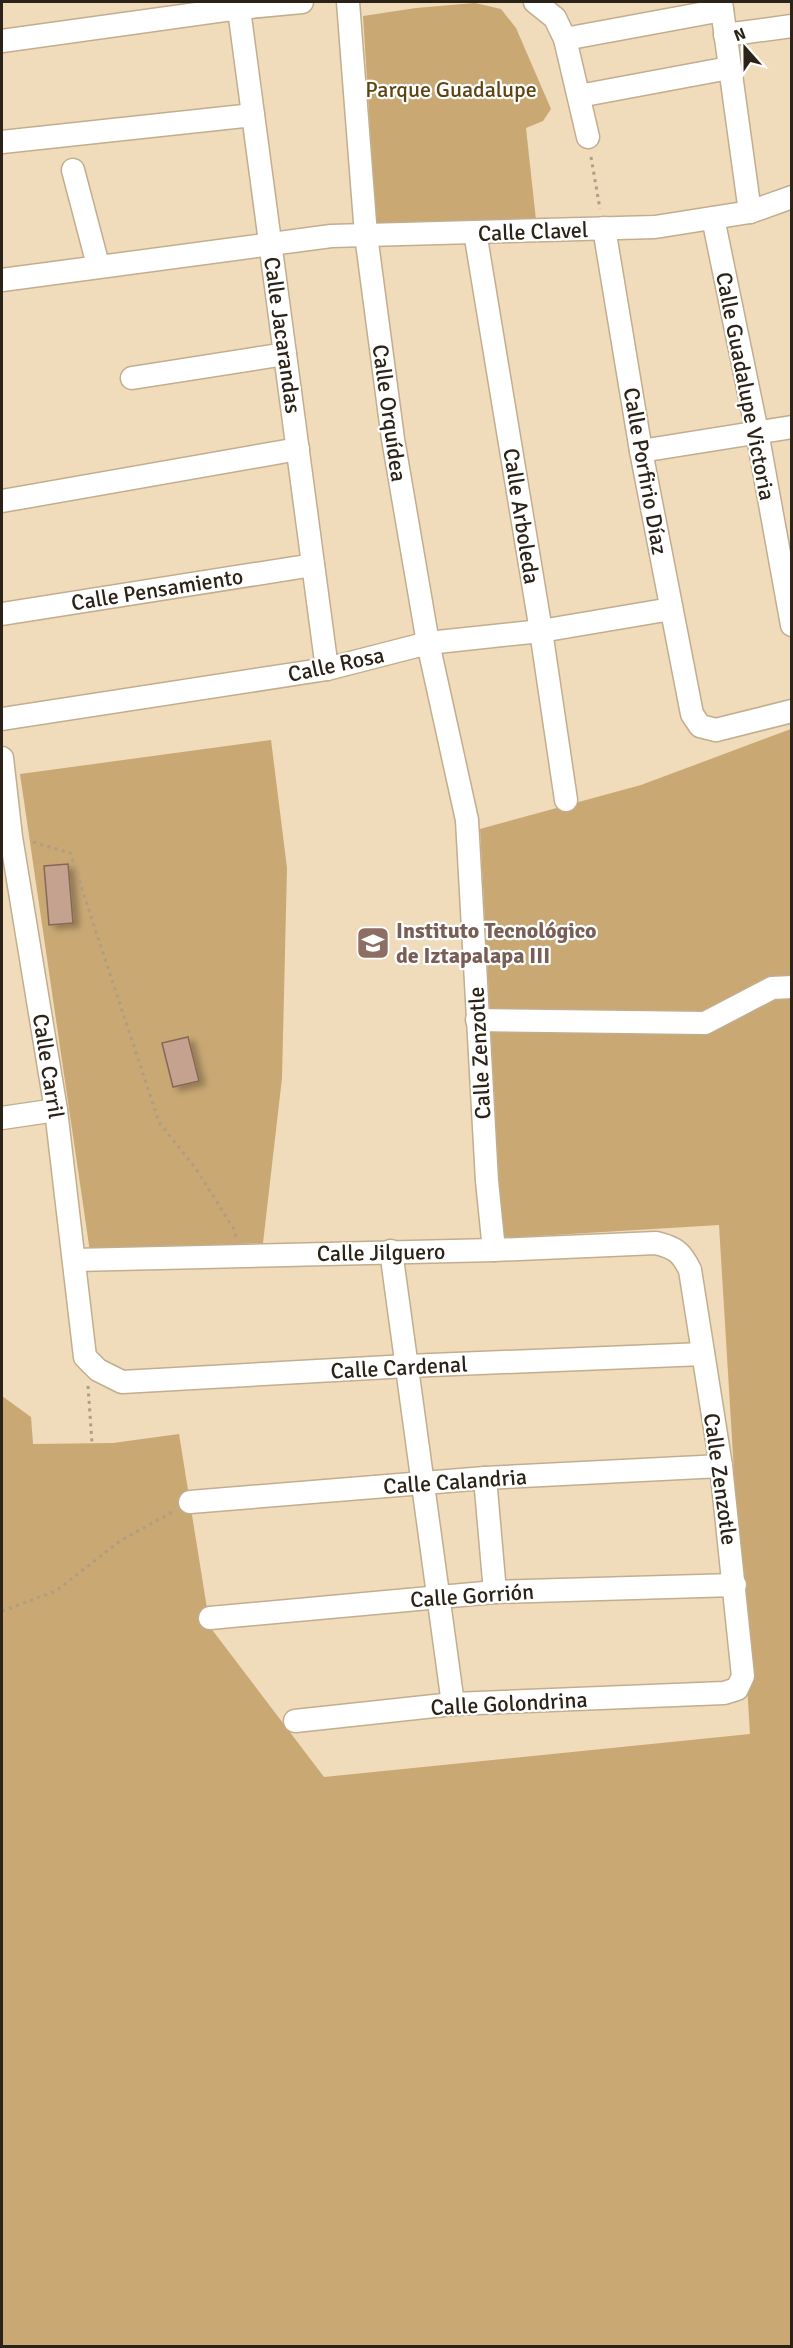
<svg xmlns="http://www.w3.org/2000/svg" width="793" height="2348" font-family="Signika,sans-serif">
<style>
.green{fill:#c9a874}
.building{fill:#c4a28f;stroke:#876856;stroke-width:1.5;filter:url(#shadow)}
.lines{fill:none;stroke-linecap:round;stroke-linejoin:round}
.minor-casing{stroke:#c2ae8f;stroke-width:25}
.path{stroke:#af9e85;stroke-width:3;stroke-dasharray:3 4.5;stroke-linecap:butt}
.minor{stroke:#fff;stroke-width:22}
.labels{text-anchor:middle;stroke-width:4.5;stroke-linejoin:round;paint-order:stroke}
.park-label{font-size:22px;fill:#5f4310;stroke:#fff}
.street-label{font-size:22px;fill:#2b2317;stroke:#fff}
.education-label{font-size:22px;font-weight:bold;fill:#785e54;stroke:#fff;text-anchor:start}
</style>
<defs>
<filter id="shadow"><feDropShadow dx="6" dy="4" stdDeviation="3" flood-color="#0004"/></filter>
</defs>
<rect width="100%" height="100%" fill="#f0dbbb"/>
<!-- green -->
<g class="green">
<polygon points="475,3 501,9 516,28 551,109 543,121 526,128 536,220 376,224 363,16 416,8"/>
<polygon points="791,729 791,2346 2,2346 2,1396 31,1417 33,1444 113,1443 179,1434 210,1627 324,1777 750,1734 719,1225 502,1238 480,829 641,785"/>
<polygon points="271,740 287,868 282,1078 263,1243 90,1252 20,774"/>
</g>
<!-- building -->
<g class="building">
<polygon points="68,864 73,923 49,925 44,866"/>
<polygon points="188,1037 199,1081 173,1087 162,1043"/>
</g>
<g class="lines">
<defs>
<g id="minor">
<polyline points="238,2 327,669"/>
<polyline points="348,2 366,235 393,439 428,643 467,820 487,1181 494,1250"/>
<polyline points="535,2 555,18 565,39 588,137"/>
<polyline points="721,2 750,212"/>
<polyline points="725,35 792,26"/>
<polyline points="565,39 722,10"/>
<polyline points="2,41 239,8 302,2"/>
<polyline points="579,96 729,68"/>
<polyline points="2,142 253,115"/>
<polyline points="73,170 98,265"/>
<polyline points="713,218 757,432 792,625"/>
<polyline points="604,228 641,451 692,714 700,726 716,730 792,711"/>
<polyline points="475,232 541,631 566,800"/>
<polyline points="2,280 331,236 655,227 750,212 792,197"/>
<polyline points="132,378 285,354"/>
<polyline points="641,451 792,427"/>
<polyline points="2,501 298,449"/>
<polyline points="2,614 313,565"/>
<polyline points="2,719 327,669 428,643 541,631 671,609"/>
<polyline points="2,758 11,837 56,1110 85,1357 98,1370 122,1382 407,1366 703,1354"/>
<polyline points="477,1020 705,1023 772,988 792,987"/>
<polyline points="2,1118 56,1110"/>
<polyline points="391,1251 453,1704"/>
<path d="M 75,1260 L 494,1250 L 656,1243 C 676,1248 681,1252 690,1270 L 721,1466 L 743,1676 L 737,1689 L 724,1693 L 453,1704 L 295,1721"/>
<polyline points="485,1478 495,1592"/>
<polyline points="190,1502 485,1478 721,1466"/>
<polyline points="210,1618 495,1592 735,1585"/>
</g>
</defs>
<!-- minor casing -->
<use href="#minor" class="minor-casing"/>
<!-- path -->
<g class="path">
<polyline points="591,157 600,209"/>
<polyline points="33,842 70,853 159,1122 196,1169 234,1229 236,1237"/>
<polyline points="88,1386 92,1443"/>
<polyline points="2,1611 56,1591 120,1541 172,1512"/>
</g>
<!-- minor -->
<use href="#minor" class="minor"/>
</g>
<!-- icons -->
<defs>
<symbol id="school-square" viewBox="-11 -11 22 22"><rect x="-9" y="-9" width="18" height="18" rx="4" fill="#8d6e63" stroke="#fff"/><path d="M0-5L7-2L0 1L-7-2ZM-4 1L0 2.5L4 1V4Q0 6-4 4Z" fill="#fff"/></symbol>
</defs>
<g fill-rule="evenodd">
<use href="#school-square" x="354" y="924" width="38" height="38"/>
</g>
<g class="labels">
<!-- park labels -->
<g class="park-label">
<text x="451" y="97">Parque Guadalupe</text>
</g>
<!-- street labels -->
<g class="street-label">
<text transform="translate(533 231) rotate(-2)" y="8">Calle Clavel</text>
<text transform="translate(283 335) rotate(82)" y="8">Calle Jacarandas</text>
<text transform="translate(746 386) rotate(79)" y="8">Calle Guadalupe Victoria</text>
<text transform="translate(390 413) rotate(82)" y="8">Calle Orquídea</text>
<text transform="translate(646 471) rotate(80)" y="8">Calle Porfirio Díaz</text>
<text transform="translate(522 516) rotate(81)" y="8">Calle Arboleda</text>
<text transform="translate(157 589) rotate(-9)" y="8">Calle Pensamiento</text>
<text transform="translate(336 664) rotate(-12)" y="8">Calle Rosa</text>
<text transform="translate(479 1053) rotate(-93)" y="8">Calle Zenzotle</text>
<text transform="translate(49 1066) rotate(81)" y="8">Calle Carril</text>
<text transform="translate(381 1252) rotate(-1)" y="8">Calle Jilguero</text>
<text transform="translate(399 1367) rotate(-3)" y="8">Calle Cardenal</text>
<text transform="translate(721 1479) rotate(82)" y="8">Calle Zenzotle</text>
<text transform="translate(455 1481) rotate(-4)" y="8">Calle Calandria</text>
<text transform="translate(472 1595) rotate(-4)" y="8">Calle Gorrión</text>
<text transform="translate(509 1703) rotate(-3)" y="8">Calle Golondrina</text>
</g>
<!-- education labels -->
<g class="education-label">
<text x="396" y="938">Instituto Tecnológico<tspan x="396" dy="25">de Iztapalapa III</tspan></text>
</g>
</g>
<!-- border -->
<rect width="793" height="2348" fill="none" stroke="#2b2317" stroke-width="6"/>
<!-- north arrow -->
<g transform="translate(745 48) rotate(339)" stroke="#ffffff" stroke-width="4.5" paint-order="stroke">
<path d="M0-4.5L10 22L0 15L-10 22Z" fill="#2b2317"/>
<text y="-9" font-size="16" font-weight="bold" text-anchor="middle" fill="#2b2317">N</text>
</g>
</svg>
